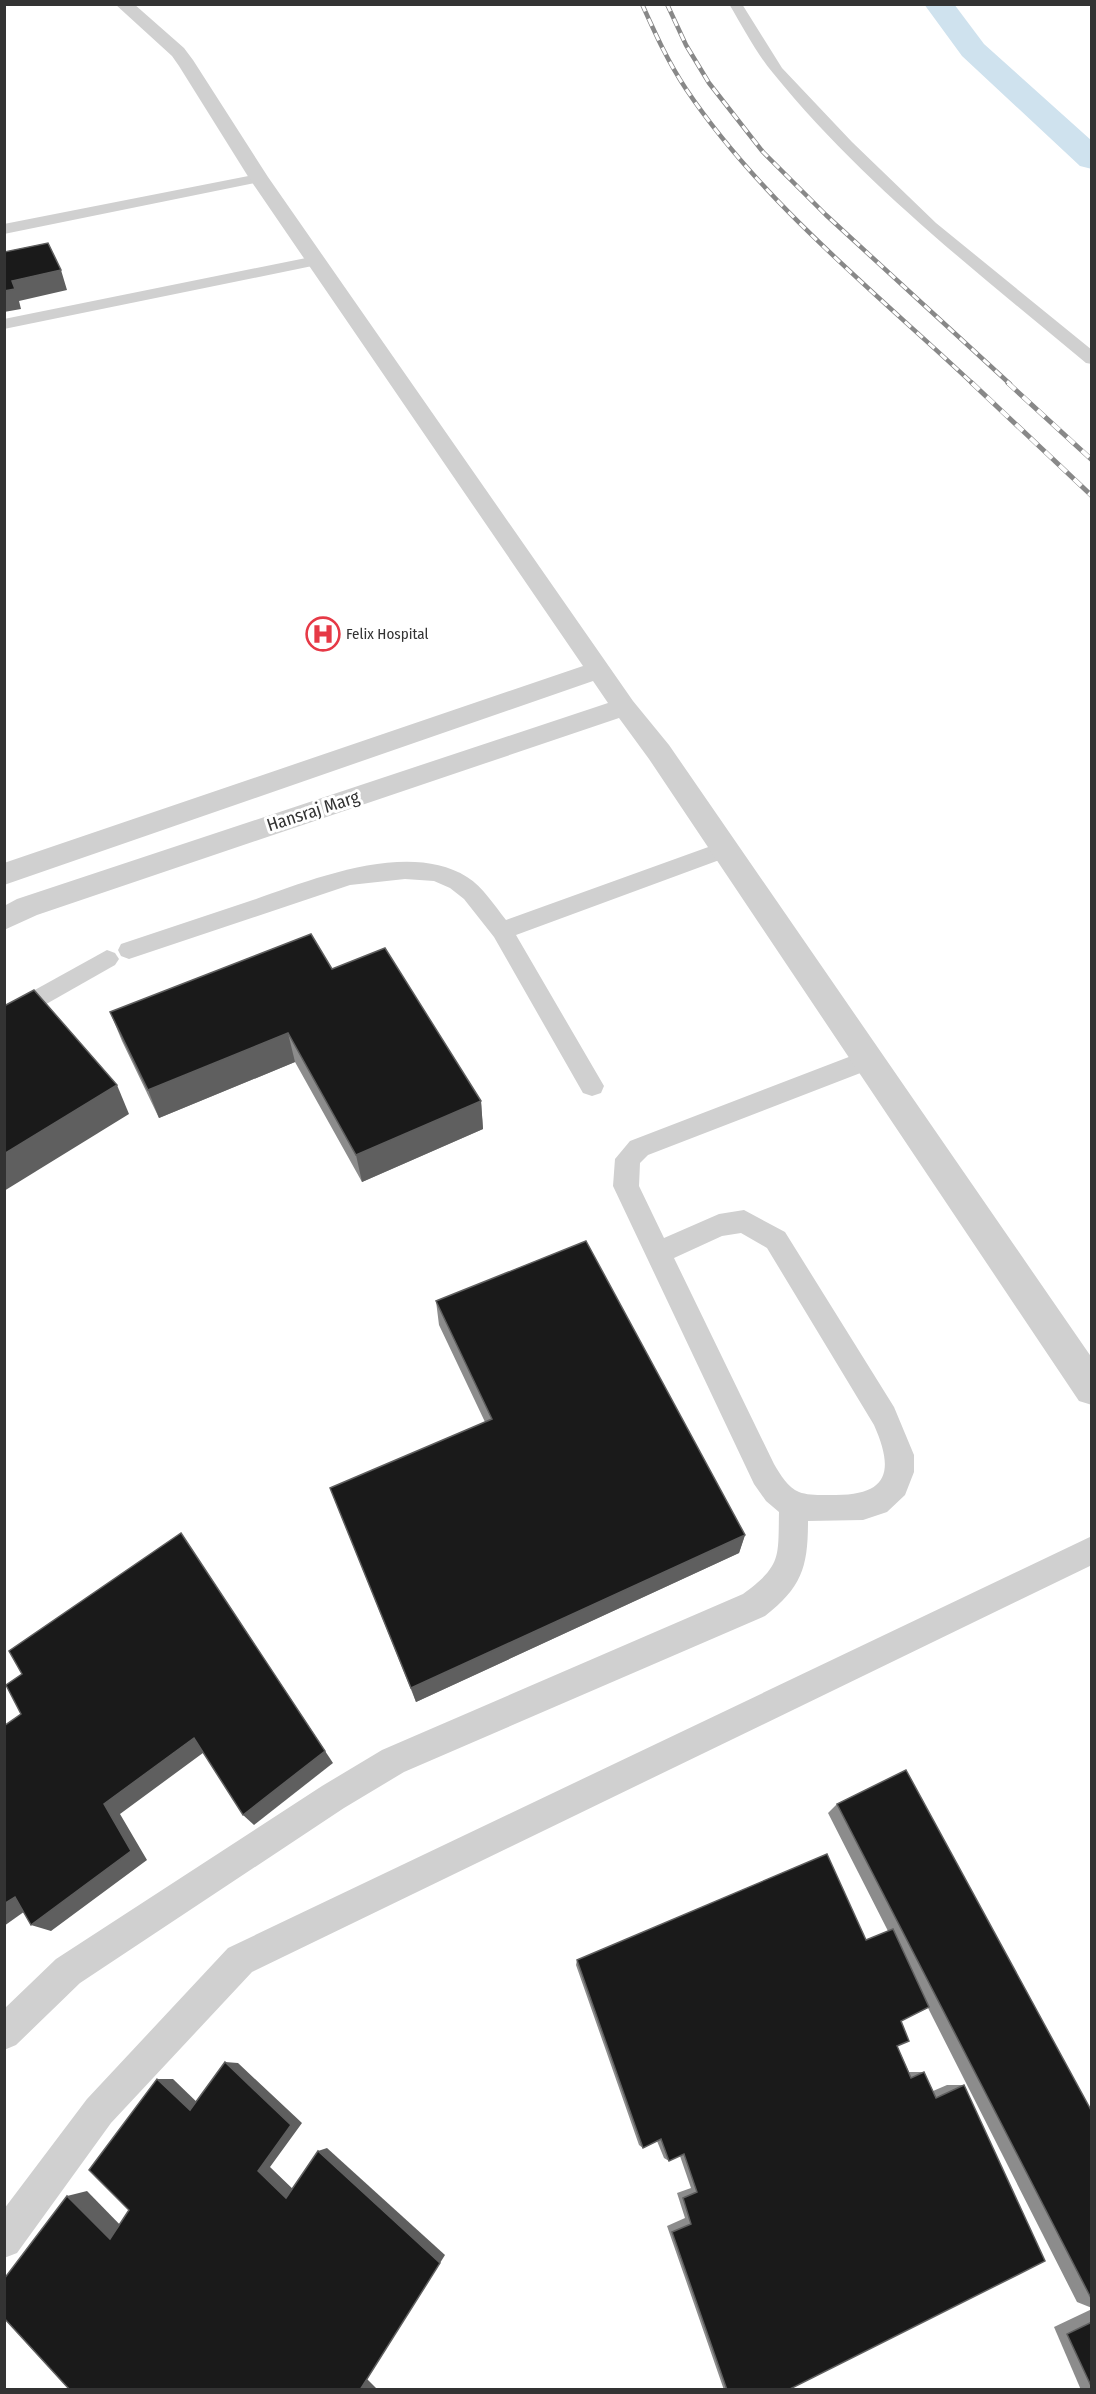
<svg xmlns="http://www.w3.org/2000/svg" width="1096" height="2394" font-family="'Fira Sans Condensed',sans-serif">
<style>
.lines{fill:none;stroke-linecap:round;stroke-linejoin:round}
.canal{fill:#cfe2ee;fill-rule:evenodd}
.service{fill:#d0d0d0;fill-rule:evenodd}
.minor{fill:#d0d0d0;fill-rule:evenodd}
.rail-far1-casing{stroke:#888;stroke-width:4.5}
.rail-casing{stroke:#888;stroke-width:5}
.rail-far1{stroke:#fff;stroke-width:3;stroke-dasharray:8;stroke-linecap:butt}
.rail{stroke:#fff;stroke-width:4;stroke-dasharray:10;stroke-linecap:butt}
.wall{fill:#8c8c8c}
.shaded-wall{fill:#5f5f5f}
.building{fill:#1a1a1a;stroke:#5f5f5f;stroke-width:1.5}
.labels{text-anchor:middle;stroke-width:6;stroke-linejoin:round;paint-order:stroke}
.far-poi-label{font-size:15px;fill:#333;stroke:#fff;text-anchor:start}
.street-label{font-size:18px;fill:#333;stroke:#fff}
</style>
<rect width="100%" height="100%" fill="#fff"/>
<g class="lines">
<!-- canal -->
<polygon class="canal" points="924,4 954,4 984,44 1092,141 1092,169 1080,166 962,56"/>
<!-- service -->
<g class="service">
<path d="M 729,4 L 742,4 L 782,68 L 852,142 L 936,223 L 1092,350 L 1092,364 L 1086,363 C 977,272 863,184 773,73 C 756,53 743,27 729,4 Z"/>
<polygon points="259,174 266,178 264,181 4,234 4,224"/>
<polygon points="316,256 324,261 322,264 4,329 4,319"/>
<path d="M 725,841 L 733,843 L 736,849 L 733,855 L 516,935 L 604,1086 L 601,1093 L 592,1096 L 583,1093 L 494,937 L 464,899 L 450,888 L 434,881 L 405,879 L 350,885 L 129,959 L 121,956 L 118,950 L 121,944 C 163,930 205,916 247,902 C 307,882 406,839 467,877 C 483,887 494,905 506,920 Z"/>
<polygon points="107,950 115,953 119,959 115,965 4,1028 4,1007"/>
<path d="M 867,1050 L 876,1053 L 879,1060 L 876,1067 L 648,1155 L 640,1163 L 639,1186 L 664,1238 L 719,1214 L 744,1210 L 785,1232 L 894,1407 L 914,1455 L 914,1472 L 905,1495 L 887,1512 L 863,1520 L 808,1521 C 808,1567 802,1587 765,1616 L 404,1772 L 344,1808 L 80,1983 L 16,2045 L 4,2050 L 4,2009 L 56,1959 L 322,1786 L 382,1750 L 743,1594 C 782,1565 778,1558 779,1512 L 766,1501 L 754,1484 L 613,1186 L 615,1159 L 630,1141 ZM 741,1233 L 767,1248 L 874,1425 C 893,1468 891,1495 836,1495 C 826,1495 809,1496 799,1492 C 788,1488 780,1474 774,1464 L 674,1258 L 722,1236 Z"/>
<polygon points="1092,1536 1092,1565 252,1972 111,2123 17,2253 4,2258 4,2209 87,2099 228,1948"/>
</g>
<!-- minor -->
<polygon class="minor" points="115,4 134,4 184,48 193,60 268,177 633,701 669,745 1092,1358 1092,1405 1079,1401 649,759 619,718 37,915 4,930 4,906 17,899 608,703 593,681 4,885 4,863 583,666 249,178 179,66 172,56"/>
<defs>
<g id="rail-far1">
<path d="M 642,4 C 655,33 668,62 686,89 C 761,201 875,292 973,384"/>
<polyline points="667,4 686,45 709,83 763,152 826,215 1010,384"/>
</g>
<g id="rail">
<polyline points="972,383 1092,496"/>
<polyline points="1008,383 1092,460"/>
</g>
</defs>
<!-- rail-far1 casing -->
<use href="#rail-far1" class="rail-far1-casing"/>
<!-- rail casing -->
<use href="#rail" class="rail-casing"/>
<!-- rail-far1 -->
<use href="#rail-far1" class="rail-far1"/>
<!-- rail -->
<use href="#rail" class="rail"/>
</g>
<!-- wall -->
<g class="wall">
<polygon points="332,969 481,1101 483,1129 362,1182 295,1062 159,1118 122,1041 110,1012"/>
<polygon points="436,1301 745,1535 739,1553 416,1702 330,1488 485,1422 439,1325"/>
<polygon points="837,1804 1092,2112 1092,2308 1077,2302 928,2008 901,2021 897,2046 909,2072 924,2072 933,2091 947,2085 964,2085 788,2390 724,2390 667,2226 685,2218 677,2193 691,2188 680,2156 669,2161 664,2158 657,2141 643,2148 639,2145 576,1965 577,1960 866,1940 888,1931 828,1813"/>
<polygon points="1092,2309 1092,2390 1081,2390 1054,2327"/>
</g>
<!-- shaded-wall -->
<g class="shaded-wall">
<polygon points="61,270 67,290 19,301 21,309 4,312 4,291 12,281"/>
<polygon points="288,1033 295,1062 159,1118 148,1090"/>
<polygon points="117,1085 129,1114 4,1191 4,1154"/>
<polygon points="481,1101 483,1129 362,1182 356,1155"/>
<polygon points="181,1533 333,1763 254,1825 243,1815"/>
<polygon points="745,1535 739,1553 416,1702 411,1688"/>
<polygon points="194,1738 207,1750 120,1814 147,1860 51,1931 31,1925 104,1804"/>
<polygon points="15,1897 35,1904 4,1926 4,1904"/>
<polygon points="225,2062 238,2063 302,2123 270,2167 297,2193 286,2198 258,2171"/>
<polygon points="157,2079 173,2079 204,2109 190,2110"/>
<polygon points="327,2148 445,2255 440,2263 318,2151"/>
<polygon points="87,2191 128,2233 110,2239 67,2196"/>
<polygon points="367,2379 378,2390 360,2390"/>
</g>
<!-- building -->
<g class="building">
<polygon points="48,243 61,270 12,281 15,289 4,291 4,252"/>
<polygon points="311,934 332,969 385,948 481,1101 356,1155 288,1033 148,1090 110,1012"/>
<polygon points="34,990 117,1085 4,1154 4,1006"/>
<polygon points="586,1241 745,1535 411,1688 330,1488 492,1419 436,1301"/>
<polygon points="181,1533 325,1751 243,1815 194,1738 104,1804 131,1851 31,1925 15,1897 4,1904 4,1726 21,1714 6,1685 22,1674 9,1651"/>
<polygon points="906,1770 1092,2112 1092,2300 837,1804"/>
<polygon points="827,1854 866,1940 893,1929 929,2007 901,2021 909,2041 897,2046 911,2078 924,2072 936,2098 964,2085 1045,2261 788,2390 727,2390 672,2232 691,2224 683,2198 697,2192 684,2154 669,2161 661,2139 643,2148 577,1960"/>
<polygon points="225,2062 291,2125 258,2171 286,2198 318,2151 440,2263 360,2390 70,2390 4,2318 4,2279 67,2196 110,2239 129,2210 89,2170 157,2079 190,2110"/>
<polygon points="1092,2322 1092,2388 1067,2334"/>
</g>
<!-- icons -->
<defs>
<symbol id="hospital-ring" viewBox="-11 -11 22 22"><circle r="9.5" fill="#fff" stroke="#e63946" stroke-width="1.5"/><path d="M-5-5h3v3.5h4V-5h3V5h-3V1.5h-4V5h-3Z" fill="#e63946"/></symbol>
</defs>
<g fill-rule="evenodd">
<use href="#hospital-ring" x="304" y="615" width="38" height="38"/>
</g>
<g class="labels">
<!-- far-poi labels -->
<g class="far-poi-label">
<text x="346" y="639">Felix Hospital</text>
</g>
<!-- street labels -->
<g class="street-label">
<text transform="translate(313 811) rotate(-18)" y="6">Hansraj Marg</text>
</g>
</g>
<!-- border -->
<rect width="1096" height="2394" fill="none" stroke="#333333" stroke-width="12"/>
</svg>
